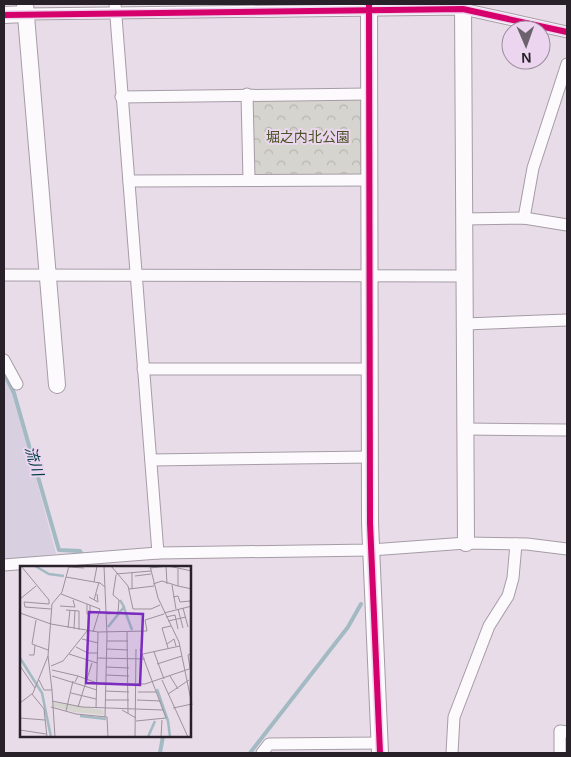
<svg xmlns="http://www.w3.org/2000/svg" width="571" height="757" font-family="Arial,'Noto Sans JP',sans-serif">
<style>
.education{fill:#d8cfe0}
.forest{fill:url(#forest-crowns)}
.lines{fill:none;stroke-linecap:round;stroke-linejoin:round}
.stream{stroke:#a3bac2;stroke-width:4}
.street-casing{stroke:#a59ca6;stroke-width:13}
.secondary-casing{stroke:#a59ca6;stroke-width:18}
.street{stroke:#fcfafc;stroke-width:11}
.secondary{stroke:#fcfafc;stroke-width:16}
.cycleway-casing{stroke:#ecd6ef;stroke-width:9}
.cycleway{stroke:#d6006c;stroke-width:6}
.labels{text-anchor:middle;stroke-width:4;stroke-linejoin:round;paint-order:stroke}
.park-label{font-size:14px;fill:#495424;stroke:#ecd6ef}
.water-label{font-size:15px;font-style:italic;fill:#003e46;stroke:#ecd6ef}
.inset-river{fill:none;stroke:#a3bac2;stroke-width:2.5}
.inset-road{fill:none;stroke:#9c919d;stroke-width:1}
.view{fill:#7b2cbf;fill-opacity:0.15;stroke:#7b2cbf;stroke-width:2.5}
.inset-edge{fill:none;stroke:#29212a;stroke-width:2.5}
</style>
<defs>
<pattern id="forest-crowns" width="20" height="18" patternUnits="userSpaceOnUse" patternTransform="scale(1.25)"><rect width="20" height="18" fill="#d6d4ce"/><path d="M2 6a3 3 0 1 1 6 0M12 15a3 3 0 1 1 6 0" fill="none" stroke="#b8b6b1"/></pattern>
</defs>
<rect width="100%" height="100%" fill="#e8dce9"/>
<!-- education -->
<polygon class="education" points="4,375 14,393 56,554 4,560"/>
<!-- forest -->
<polygon class="forest" points="247,94 369,94 369,180 249,180"/>
<g class="lines">
<!-- stream -->
<g class="stream">
<polyline points="4,373 14,393 59,550 80,551 83,556"/>
<polyline points="160,753 163,736"/>
<polyline points="250,753 348,627 361,604"/>
</g>
<defs>
<g id="street">
<polyline points="115,4 158,553"/>
<polyline points="25,14 463,9 567,32"/>
<polyline points="247,94 249,180"/>
<polyline points="121,97 369,94"/>
<polyline points="129,181 369,180"/>
<polyline points="524,218 533,168 567,64"/>
<polyline points="464,219 524,218 567,225"/>
<polyline points="4,275 464,276"/>
<polyline points="465,324 567,320"/>
<polyline points="4,360 17,384"/>
<polyline points="143,369 370,369"/>
<polyline points="466,429 567,430"/>
<polyline points="151,460 370,457"/>
<polyline points="4,565 158,553 371,550 466,543 527,544 567,549"/>
<polyline points="262,753 269,744 380,743"/>
<polyline points="452,753 454,717 489,626 508,596 513,578 516,544"/>
<polyline points="560,753 560,731 567,732"/>
</g>
<g id="secondary">
<polyline points="25,4 57,385"/>
<polyline points="369,4 370,523 380,753"/>
<polyline points="463,4 466,543"/>
<polyline points="4,15 25,14"/>
</g>
</defs>
<!-- street casing -->
<use href="#street" class="street-casing"/>
<!-- secondary casing -->
<use href="#secondary" class="secondary-casing"/>
<!-- street -->
<use href="#street" class="street"/>
<!-- secondary -->
<use href="#secondary" class="secondary"/>
<defs>
<g id="cycleway">
<polyline points="369,4 370,523 380,753"/>
<polyline points="4,15 463,9 567,32"/>
</g>
</defs>
<!-- cycleway casing -->
<use href="#cycleway" class="cycleway-casing"/>
<!-- cycleway -->
<use href="#cycleway" class="cycleway"/>
</g>
<g class="labels">
<!-- park labels -->
<g class="park-label">
<text x="308" y="142">堀之内北公園</text>
</g>
<!-- water labels -->
<g class="water-label">
<text transform="translate(34 461) rotate(74)" y="5">流川</text>
</g>
</g>
<!-- overview -->
<g transform="translate(20 566)">
<rect width="171" height="171" fill="#e8dce9"/>
<path d="M 33,136 L 83,144 L 84,149 L 54,146 L 32,140 Z" fill="#d6d4ce"/>
<path class="inset-river" d="M 15,0 L 29,8 L 44,10M 104,42 L 112,64M 88,61 L 104,41 L 100,34M 0,92 L 22,127 L 31,171M 137,123 L 148,155M 60,150 L 86,153M 148,155 L 150,171M 128,171 L 135,155"/>
<path class="inset-road" d="M 1,0 L 29,34M 84,0 L 87,69 L 85,151M 91,0 L 108,20 L 113,43 L 131,43 L 140,39M 130,0 L 138,32 L 159,76 L 172,139M 146,0 L 147,18M 49,1 L 64,2M 130,2 L 148,0 L 172,5M 158,3 L 158,20 L 172,23M 112,6 L 112,23M 96,8 L 131,5M 115,10 L 131,8M 46,11 L 80,17 L 85,21M 74,16 L 77,0M 133,18 L 142,15 L 158,20M 152,19 L 156,43M 109,23 L 134,20M 41,28 L 80,43 L 73,66M 69,31 L 78,36 L 77,28M 153,31 L 158,30 L 160,36 L 170,35 L 171,40M 0,33 L 16,20M 29,34 L 29,38 L 4,36 L 5,41 L 31,43M 74,34 L 79,16M 67,38 L 67,48 L 70,48 L 70,39M 40,40 L 55,41 L 53,34M 163,42 L 168,61M 158,43 L 163,62M 46,44 L 59,45 L 59,64M 0,47 L 31,58 L 78,66 L 127,65 L 125,54 L 144,48M 144,47 L 172,40M 87,48 L 98,47 L 99,34 L 93,29 L 96,9M 146,51 L 155,49 L 158,63M 16,54 L 12,78 L 28,84M 148,55 L 166,51M 48,62 L 50,44M 54,63 L 55,44M 107,66 L 108,147M 62,73 L 78,77M 87,75 L 108,75M 147,78 L 154,73 L 156,80M 56,81 L 68,87 L 78,87M 148,82 L 142,62 L 151,60M 87,83 L 108,84M 134,86 L 144,113M 49,88 L 77,97M 123,88 L 160,80M 9,89 L 14,89 L 15,79M 28,90 L 32,124M 77,92 L 125,93M 137,98 L 162,90M 0,100 L 15,122M 31,100 L 43,95 L 67,65M 86,101 L 109,102M 170,102 L 168,89 L 172,87M 32,104 L 58,110M 86,109 L 109,110M 32,110 L 77,124M 150,110 L 158,123M 19,114 L 24,124 L 32,124 L 35,171M 142,114 L 168,171M 55,116 L 58,110 L 77,117 L 125,118 L 172,102M 85,125 L 109,126M 118,126 L 136,126M 51,127 L 76,133M 12,128 L 24,143 L 27,171M 148,128 L 169,114M 85,134 L 109,134M 117,134 L 141,135M 32,135 L 62,141 L 143,144M 0,137 L 13,127 L 28,90 L 32,38 L 42,26 L 49,0M 31,141 L 56,148 L 87,151 L 88,171M 58,141 L 72,97M 76,142 L 78,66M 153,142 L 172,138M 102,144 L 116,152M 46,145 L 53,115M 0,152 L 25,154M 116,155 L 146,152 L 120,83M 0,164 L 26,168M 115,171 L 116,83M 141,171 L 142,154"/>
<path class="view" d="M 69,46 L 123,48 L 120,119 L 66,117 Z"/>
<rect width="171" height="171" class="inset-edge"/>
</g>
<!-- border -->
<rect width="571" height="757" fill="none" stroke="#29212a" stroke-width="10"/>
<!-- north arrow -->
<g transform="translate(526 45) rotate(178)"><circle r="24" fill="#ecd6ef" stroke="#9e8ea0"/>
<path d="M0-4L9 19L0 12L-9 19Z" fill="#6c626d"/>
<text y="-8" font-size="14" font-weight="bold" text-anchor="middle" fill="#29212a">N</text>
</g>
</svg>
